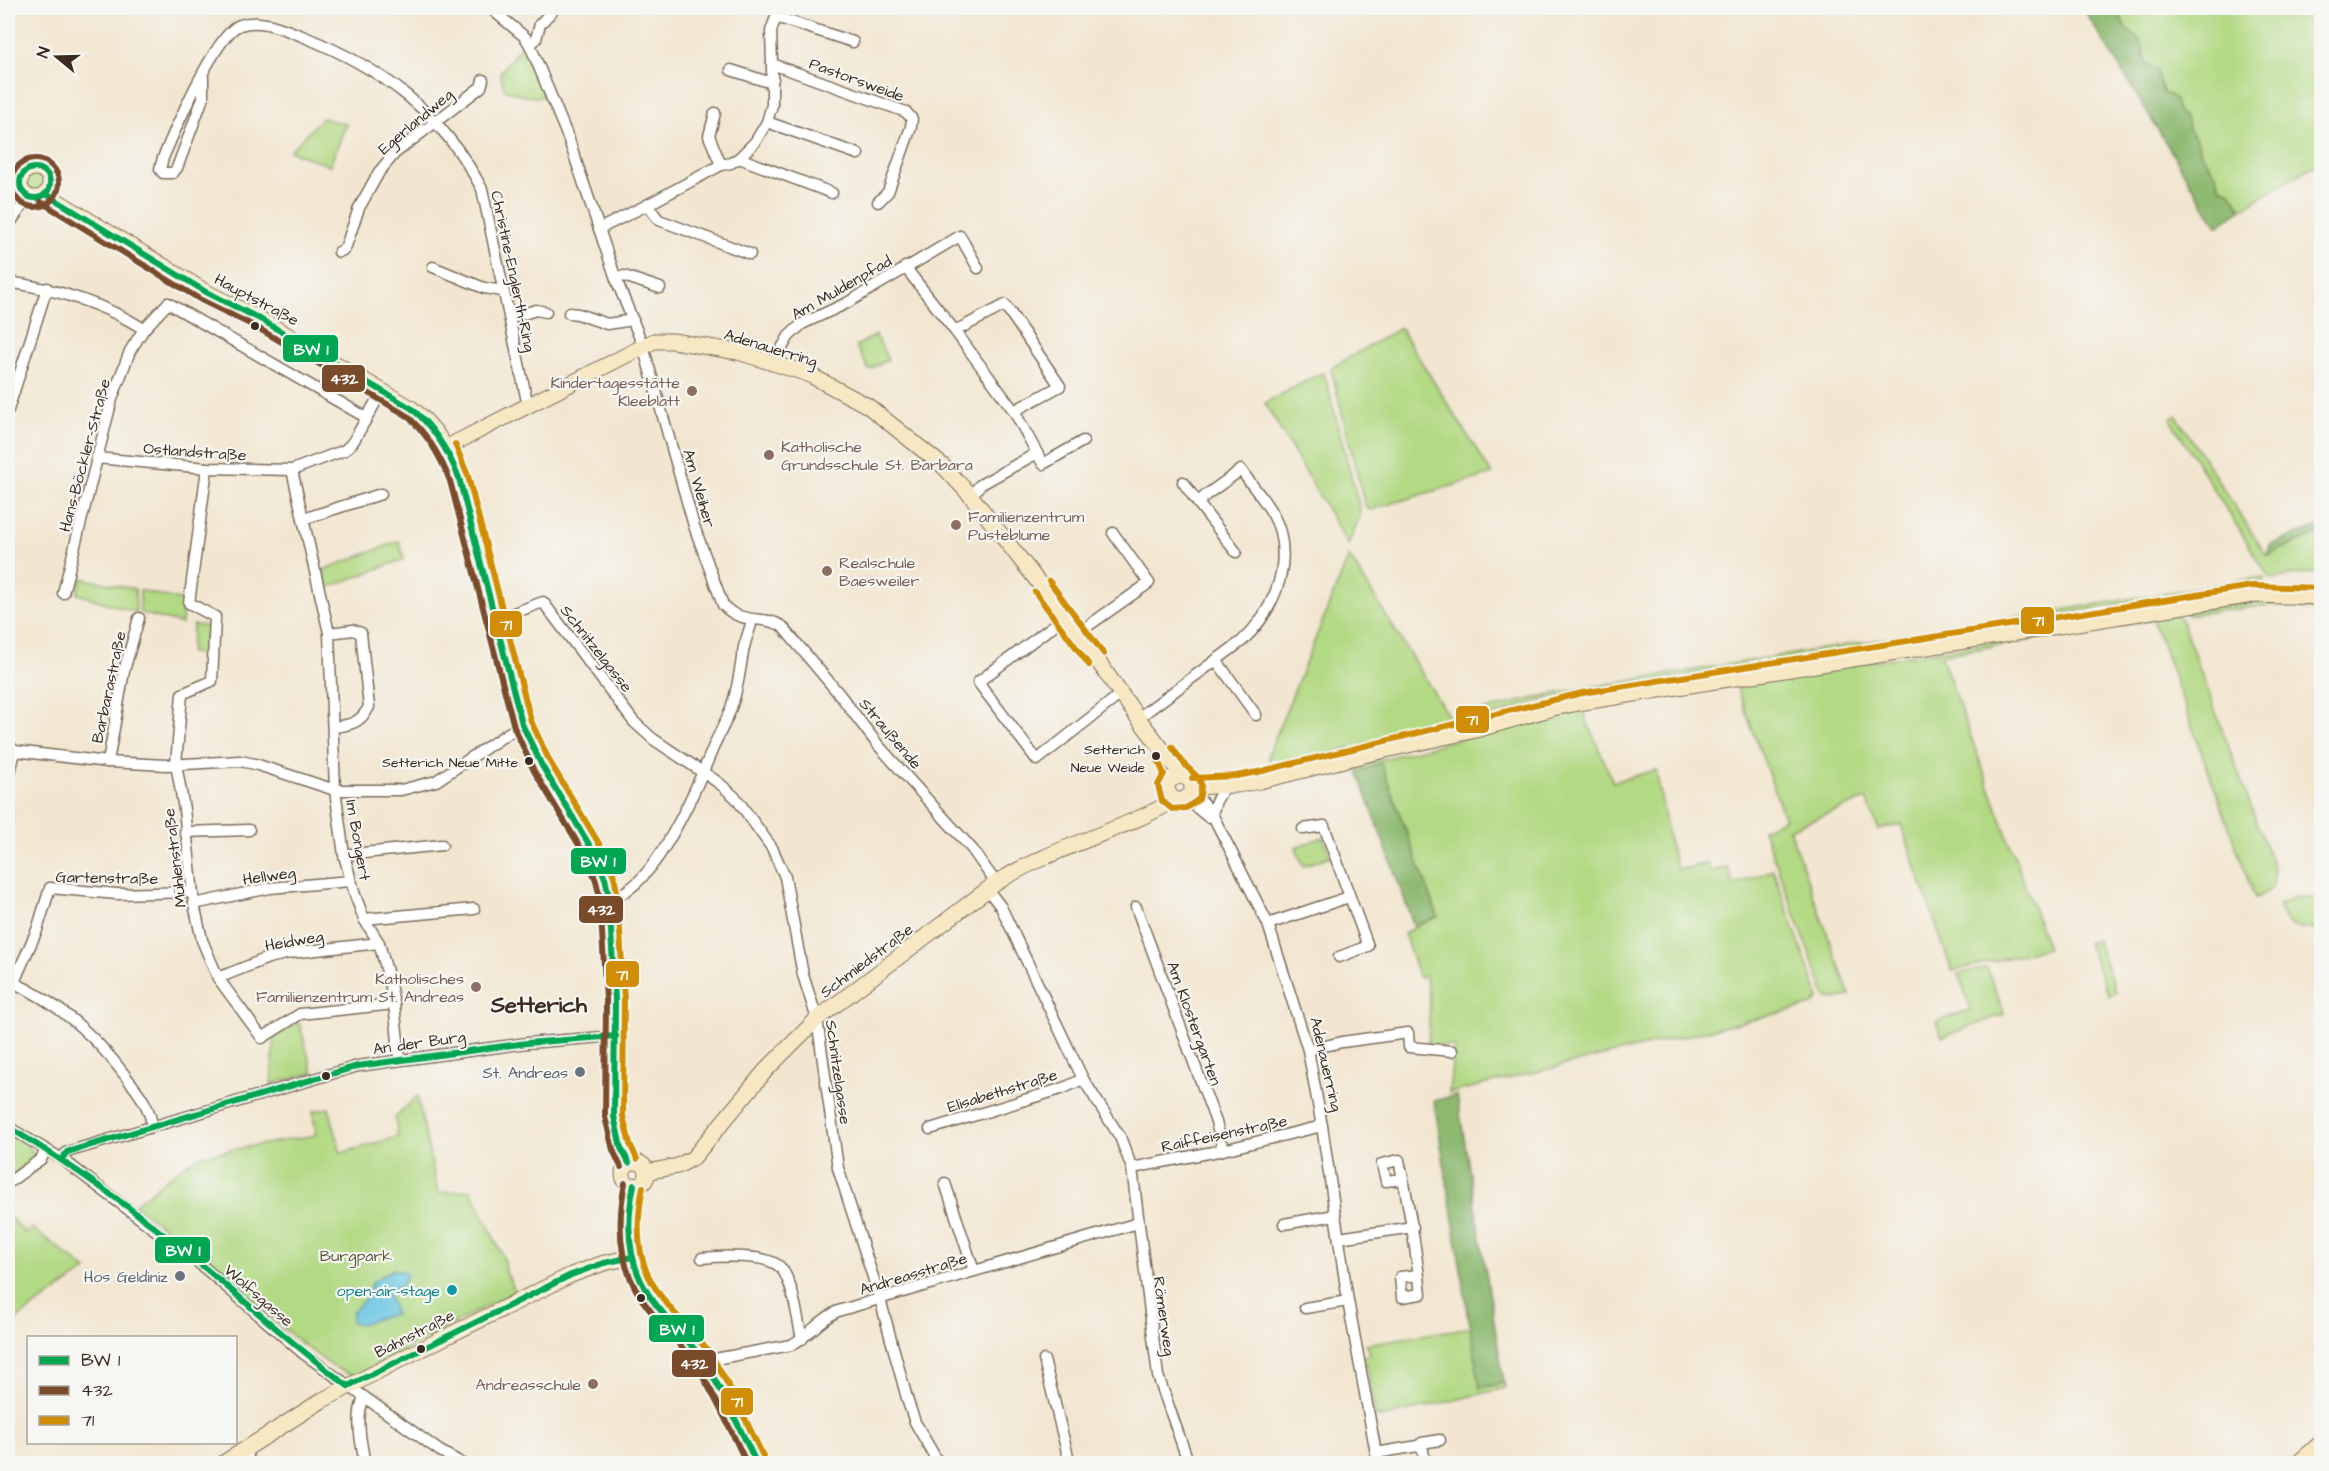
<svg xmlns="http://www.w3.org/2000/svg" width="2329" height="1471" font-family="'Architects Daughter',sans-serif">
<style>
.green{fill:#b2d983;stroke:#768250;stroke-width:1.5}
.forest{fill:#8db971;stroke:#647248;stroke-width:1.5}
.water{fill:#65c5e3;stroke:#507880;stroke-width:1.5}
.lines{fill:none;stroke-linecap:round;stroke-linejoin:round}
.street-casing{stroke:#7b6c5c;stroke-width:13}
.secondary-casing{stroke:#7b6c5c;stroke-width:17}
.street{stroke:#fff;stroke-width:10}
.secondary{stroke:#f7e8c3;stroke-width:15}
.bus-1-casing{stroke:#f6f6f2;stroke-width:10}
.bus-2-casing{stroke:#f6f6f2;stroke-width:10}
.bus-3-casing{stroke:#f6f6f2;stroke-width:10}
.bus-1{stroke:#00a651;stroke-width:6}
.bus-2{stroke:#7a4b2a;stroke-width:6}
.bus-3{stroke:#d18d06;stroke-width:6}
.bus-dot{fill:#3b2a1e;stroke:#f6f6f2;stroke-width:2}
.education-dot{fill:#8d6e63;stroke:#f6f6f2;stroke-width:2}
.worship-dot{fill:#6b7280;stroke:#f6f6f2;stroke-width:2}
.culture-dot{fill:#0f9aa8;stroke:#f6f6f2;stroke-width:2}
.labels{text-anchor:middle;stroke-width:4.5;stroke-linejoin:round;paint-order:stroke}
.bus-label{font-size:14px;fill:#3b2a1e;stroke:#f6f6f2;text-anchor:end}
.street-label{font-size:16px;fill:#3b2a1e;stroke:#f6f6f2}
.education-label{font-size:16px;fill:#785e54;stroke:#f6f6f2;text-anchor:end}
.worship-label{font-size:16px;fill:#5b616d;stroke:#f6f6f2;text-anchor:end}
.park-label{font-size:16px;fill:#595637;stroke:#f6f6f2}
.culture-label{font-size:16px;fill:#0d838f;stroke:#f6f6f2;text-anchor:end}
.district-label{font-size:22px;font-weight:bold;fill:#3b2a1e;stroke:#f6f6f2}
.line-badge{stroke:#f6f6f2;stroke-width:2}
.badge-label{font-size:16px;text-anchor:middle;font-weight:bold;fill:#fff}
</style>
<rect width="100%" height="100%" fill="#f6f6f2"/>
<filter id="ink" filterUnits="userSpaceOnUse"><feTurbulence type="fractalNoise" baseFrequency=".0167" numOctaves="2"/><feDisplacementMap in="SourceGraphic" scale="12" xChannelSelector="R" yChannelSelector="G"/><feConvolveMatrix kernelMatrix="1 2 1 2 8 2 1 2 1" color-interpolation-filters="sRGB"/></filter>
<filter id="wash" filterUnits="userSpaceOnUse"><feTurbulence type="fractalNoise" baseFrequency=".008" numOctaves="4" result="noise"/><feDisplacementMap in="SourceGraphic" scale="24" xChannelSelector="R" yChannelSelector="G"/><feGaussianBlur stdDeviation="1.35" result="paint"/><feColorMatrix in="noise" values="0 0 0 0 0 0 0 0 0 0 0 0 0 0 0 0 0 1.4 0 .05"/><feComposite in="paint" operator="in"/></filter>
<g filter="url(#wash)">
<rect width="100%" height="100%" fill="#f2e6d0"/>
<!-- green -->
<g class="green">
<polygon points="2117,8 2321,8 2321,161 2242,209 2231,192 2220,187 2217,176 2201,153 2197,140 2188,129 2187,120 2177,110 2175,100 2163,93 2157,70 2147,65 2142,57 2143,48 2135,35 2125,28"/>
<polygon points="523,43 529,53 544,97 523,96 504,89 500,73"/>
<polygon points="322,118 346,124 330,166 290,151"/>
<circle cx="35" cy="183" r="10"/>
<polygon points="1400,328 1492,474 1370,510 1365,506 1331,368"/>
<polygon points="876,335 888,360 869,370 856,346"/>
<polygon points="1323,373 1325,376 1360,510 1360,516 1348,545 1265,403 1313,377"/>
<polygon points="2176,415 2266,555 2321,533 2321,571 2270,579 2170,419"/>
<polygon points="399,541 404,559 327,588 323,570"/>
<polygon points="1349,556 1450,719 1547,695 1590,687 2263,577 2265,581 1549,698 1498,714 1274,766 1269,761 1269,753"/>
<polygon points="81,578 135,589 136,612 77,594"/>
<polygon points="140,590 183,601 182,624 140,613"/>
<polygon points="2267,600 2321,604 2321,611 2270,605 2186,615 2187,611"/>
<path d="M 2175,614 L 2181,619 L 2273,866 C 2276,886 2275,890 2255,898 L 2153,620 L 1941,655 L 2048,948 L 1952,971 L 1901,824 L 1879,830 L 1866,799 L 1789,829 L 1850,996 L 1833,999 L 1826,997 L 1763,829 L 1785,819 L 1735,682 Z"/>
<polygon points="193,625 207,626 206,654 190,653"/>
<polygon points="1581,707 1613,782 1656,770 1670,846 1678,870 1708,863 1710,872 1728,867 1734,885 1773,870 1819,998 1813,1005 1449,1093 1454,1046 1428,1046 1430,998 1425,976 1419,978 1404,933 1438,916 1380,763 1358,772 1356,766"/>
<polygon points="1323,837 1330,856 1303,866 1296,847"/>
<path d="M 2295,897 L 2321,899 L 2321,931 C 2296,924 2290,936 2278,905 Z"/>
<polygon points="2097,940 2116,993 2109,996 2088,943"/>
<polygon points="1987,968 2004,1014 1942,1037 1936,1022 1971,1009 1958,974"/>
<polygon points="299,1022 313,1073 271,1084 274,1042 272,1037"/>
<polygon points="417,1096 438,1193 471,1190 505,1261 506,1272 515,1291 355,1377 332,1366 301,1343 206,1259 134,1205 184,1165 202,1155 316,1135 313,1111 329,1108 341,1153 398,1137 395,1118"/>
<polygon points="8,1131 29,1146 36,1158 8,1179"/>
<polygon points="8,1215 25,1233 32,1228 87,1270 8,1325"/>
<polygon points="1471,1327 1480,1388 1504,1383 1505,1388 1380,1418 1375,1415 1367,1364 1363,1364 1362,1358 1369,1353 1366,1344"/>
</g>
<!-- forest -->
<g class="forest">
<path d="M 2083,8 L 2117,8 C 2120,14 2122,25 2127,29 C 2132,34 2138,36 2141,43 C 2149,57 2136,58 2157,70 L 2163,93 L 2169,95 L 2175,100 L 2177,110 L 2187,120 L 2188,129 L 2197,140 L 2201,153 L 2217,176 L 2220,187 L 2231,192 L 2242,209 L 2217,226 Z"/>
<polygon points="2321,525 2321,533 2267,555 2270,545"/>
<polygon points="1381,763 1438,917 1414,926 1358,772"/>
<polygon points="1457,1095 1504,1383 1480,1388 1434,1101"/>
</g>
<!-- water -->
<polygon class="water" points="393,1269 405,1272 407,1277 399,1288 397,1286 389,1295 395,1314 360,1324 351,1322 352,1312 366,1298 372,1282"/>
</g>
<g filter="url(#ink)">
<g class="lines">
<defs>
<g id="street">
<path d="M 490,8 L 525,37 L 530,45 L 569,140 L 616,279 L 643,346 L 694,526 L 723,605 C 742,626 762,614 782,626 L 840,695 L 878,745 L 972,849 L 996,883"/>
<polyline points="530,45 536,39 540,24 555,8"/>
<polyline points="772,64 771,31 776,17 853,42"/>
<polyline points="731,70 765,81 773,79"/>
<path d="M 203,77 L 203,98 L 177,168 L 173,173 L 163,173 L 160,169 L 163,158 C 174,132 216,33 240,25 C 261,18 283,29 302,36 C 382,68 441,111 482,189 L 528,406"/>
<polyline points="715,113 709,136 721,165"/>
<polyline points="767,122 772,105 772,64 906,112 912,119 911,127 888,192 878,202"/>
<polyline points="739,158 755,142 767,122 858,154"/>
<polyline points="647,205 721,165 731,163 739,158 832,193"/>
<polyline points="8,226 29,196"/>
<polyline points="599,229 647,205 659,220 750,254"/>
<polyline points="339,252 345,249 359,208 379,172 395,153 481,87 483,80"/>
<polyline points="433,267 484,288 503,291"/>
<polyline points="905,267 955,331 1005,305 1060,386 1014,411"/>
<polyline points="616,279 624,276 660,288"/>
<path d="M 8,282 C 56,289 102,303 144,329"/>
<polyline points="569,313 578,314 607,324 633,320"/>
<polyline points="510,318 536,310 546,312"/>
<polyline points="955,331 1014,411 1043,464 1083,441"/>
<polyline points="776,364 783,346 789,336 802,324 847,303 960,236 978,268"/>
<polyline points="8,410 47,288"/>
<polyline points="96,458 207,468 292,470 345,450 353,442 382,391"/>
<polyline points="207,468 189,603 215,617 212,681 182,694 176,764 184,809 194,904 202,940 218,978 262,1038 300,1014 394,1004"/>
<polyline points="292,470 329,633 335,790 344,855 355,895 364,919 379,943 389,979 394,1004 400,1059"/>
<polyline points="1183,482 1198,503"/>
<polyline points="971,496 980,485 1037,453"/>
<polyline points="303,519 381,494"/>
<polyline points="63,593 112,399 130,351 144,329 168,303 367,418"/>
<polyline points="1065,617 978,682 1037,760 1122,693"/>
<polyline points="495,620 543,602 634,722 653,739 719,783 736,798 772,848 785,877 803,975 817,1019 838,1168 880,1299 908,1402 915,1422 939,1464"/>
<path d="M 329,633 L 353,630 L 361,633 L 369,707 C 360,723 351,725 333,727"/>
<polyline points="1078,633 1149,583 1113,533"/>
<polyline points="1216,660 1256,715"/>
<path d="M 1138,718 L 1242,641 C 1271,614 1290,573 1280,532 C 1274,509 1254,489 1241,470 L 1206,495 L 1198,503 L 1236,552"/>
<polyline points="8,745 15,751 108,762 166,765 240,761 255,764 335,790 401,790 436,781 522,724"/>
<polyline points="108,762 124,671 139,618"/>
<polyline points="8,782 15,751"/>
<polyline points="1192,790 1212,814 1268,924 1308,1050 1322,1126 1348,1301 1378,1464"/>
<polyline points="1186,799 1208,817"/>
<polyline points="1212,814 1216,801 1225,786"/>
<polyline points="1303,829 1324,826 1368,946 1339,957"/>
<polyline points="185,832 249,830"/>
<polyline points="344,855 442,845"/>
<polyline points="988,890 1001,907 1083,1079 1120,1137 1132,1168 1158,1376 1189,1464"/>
<path d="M 609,897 C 653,895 700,780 715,743 C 721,730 728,718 732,705 C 739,685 740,667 744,647 C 746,638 750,630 752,620"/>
<polyline points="194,904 270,888 350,881"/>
<polyline points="1136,907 1216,1122 1223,1150"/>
<polyline points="364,919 474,909"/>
<polyline points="1268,924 1349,897"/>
<polyline points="218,978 268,958 290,953 379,943"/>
<path d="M 8,980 C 56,1001 96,1036 127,1078 C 139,1093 150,1107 152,1126"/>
<polyline points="14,982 37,930 50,888 117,894 191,892"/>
<polyline points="1308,1050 1342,1042 1408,1033 1409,1047 1452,1051"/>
<polyline points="8,1127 62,1159 200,1264 304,1354 440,1451 463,1464"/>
<polyline points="930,1129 1064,1088 1083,1079"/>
<polyline points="62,1159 67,1152 358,1066 527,1043 616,1036"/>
<polyline points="1132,1168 1223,1150 1322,1126"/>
<path d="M 1403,1179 L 1386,1181 L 1382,1164 L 1399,1160 C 1409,1204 1416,1249 1421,1294 L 1402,1297 L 1400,1277 L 1419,1275"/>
<polyline points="8,1183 41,1159 46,1150"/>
<polyline points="945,1183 974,1271"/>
<polyline points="1284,1224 1335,1215"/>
<polyline points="1339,1238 1413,1227"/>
<path d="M 702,1258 C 720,1256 768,1254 780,1267 C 793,1280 798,1322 802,1339"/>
<polyline points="1305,1308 1348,1301"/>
<polyline points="1044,1360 1070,1464"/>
<path d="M 704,1363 L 715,1359 L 791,1345 C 809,1336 820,1319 838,1311 L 1138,1223"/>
<path d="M 364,1397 C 355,1418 361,1442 365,1464"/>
<polyline points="1418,1446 1422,1443 1440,1440"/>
<polyline points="246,1448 249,1464"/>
<polyline points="1376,1453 1418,1446 1423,1450 1425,1464"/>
</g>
<g id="secondary">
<circle cx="35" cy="183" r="15"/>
<polyline points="8,171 21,179"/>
<path d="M 46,194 L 206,292 L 260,319 L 411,408 C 436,427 449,450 459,478 L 522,724 L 542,766 L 596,856 L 605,878 L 609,897 C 611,943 616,989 616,1034 C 616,1079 604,1123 629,1163"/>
<path d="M 447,447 L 654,341 L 673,341 L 738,352 L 808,374 L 868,406 L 943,466 L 971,496 L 1078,633 L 1138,718 L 1183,776 C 1191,780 1194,785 1191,794 L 1183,800 L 1175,800 L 1168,793 L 1167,785 L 1172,778 L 1183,776"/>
<polyline points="1192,787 1237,785 1260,781 1372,753 1476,730 1553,708 1584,702 2253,595 2322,597"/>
<circle cx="635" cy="1174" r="12"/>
<path d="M 647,1172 L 678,1166 L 693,1158 L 766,1070 L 817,1019 L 996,883 C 1052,847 1118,833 1175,800"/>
<path d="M 634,1185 C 625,1221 627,1264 649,1295 C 666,1318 688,1338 704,1362 C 724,1394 740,1430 757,1464"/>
<polyline points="222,1464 321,1401 407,1356 571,1275 604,1263 632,1257"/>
<polyline points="2297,1464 2322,1442"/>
</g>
</defs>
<!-- street casing -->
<use href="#street" class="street-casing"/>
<!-- secondary casing -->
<use href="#secondary" class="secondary-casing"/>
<!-- street -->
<use href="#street" class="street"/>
<!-- secondary -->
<use href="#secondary" class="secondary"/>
<defs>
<g id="bus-1">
<circle cx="35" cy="183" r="15"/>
<path d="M 46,194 L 206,292 L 260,319 L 411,408 C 434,427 448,450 459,478 L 522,724 L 542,766 L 596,856 L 605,878 L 609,897 L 615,1000 L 614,1116 L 621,1148 L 629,1163"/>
<path d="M 8,1127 C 76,1167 140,1214 200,1264 C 250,1305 296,1348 348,1386"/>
<polyline points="62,1159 67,1152 358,1066 527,1043 616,1036"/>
<path d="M 634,1185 C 626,1222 627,1262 649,1295 C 665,1319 688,1338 704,1362 C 725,1394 740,1430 757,1464"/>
<polyline points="348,1386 571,1275 604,1263 632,1257"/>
</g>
<g id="bus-2">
<circle cx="35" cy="183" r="24"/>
<path d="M 41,202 L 201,300 L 256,327 L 406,415 C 427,433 440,455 450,481 L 514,727 L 534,771 L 588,860 L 596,881 L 600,898 L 606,1000 L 605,1117 L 613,1150 L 621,1167"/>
<path d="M 625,1183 C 616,1228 619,1273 649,1309 C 664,1328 682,1345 696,1366 C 716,1396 731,1431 747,1464"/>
</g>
<g id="bus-3">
<polyline points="455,444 468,476 531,721 550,762 604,852 614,876 618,897 624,1000 623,1116 630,1144 637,1159"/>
<polyline points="1049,581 1104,654"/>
<polyline points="1035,592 1089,665"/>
<path d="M 1156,756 L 1164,774 L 1158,785 L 1162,801 L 1172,809 L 1186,808 L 1199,799 C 1204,780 1200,779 1188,768 C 1182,762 1177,754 1172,747"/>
<polyline points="1192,778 1236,776 1258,772 1582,693 2252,586 2322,588"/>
<path d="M 643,1187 C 636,1222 635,1259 656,1289 C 672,1314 696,1333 712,1357 C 733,1390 748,1426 765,1460"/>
</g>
</defs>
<!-- bus-1 casing -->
<use href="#bus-1" class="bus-1-casing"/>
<!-- bus-2 casing -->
<use href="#bus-2" class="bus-2-casing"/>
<!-- bus-3 casing -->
<use href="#bus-3" class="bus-3-casing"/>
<!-- bus-1 -->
<use href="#bus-1" class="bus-1"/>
<!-- bus-2 -->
<use href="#bus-2" class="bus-2"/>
<!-- bus-3 -->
<use href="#bus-3" class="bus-3"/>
</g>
</g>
<!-- markers -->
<g class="bus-dot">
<circle cx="255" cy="326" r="5"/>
<circle cx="1156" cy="756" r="5"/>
<circle cx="529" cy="761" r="5"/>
<circle cx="326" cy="1076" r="5"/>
<circle cx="641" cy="1298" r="5"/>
<circle cx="421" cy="1349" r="5"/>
</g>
<g class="education-dot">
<circle cx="692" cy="391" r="6"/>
<circle cx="769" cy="455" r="6"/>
<circle cx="956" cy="525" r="6"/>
<circle cx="827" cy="571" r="6"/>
<circle cx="476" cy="987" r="6"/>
<circle cx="593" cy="1384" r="6"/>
</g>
<g class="worship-dot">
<circle cx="580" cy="1072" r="6"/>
<circle cx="180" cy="1276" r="6"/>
</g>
<circle class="culture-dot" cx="452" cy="1290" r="6"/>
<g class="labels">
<!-- bus labels -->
<g class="bus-label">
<text x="1145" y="754">Setterich<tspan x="1145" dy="18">Neue Weide</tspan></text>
<text x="518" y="767">Setterich Neue Mitte</text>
</g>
<!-- street labels -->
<g class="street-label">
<text transform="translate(857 79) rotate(20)" y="6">Pastorsweide</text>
<text transform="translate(415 121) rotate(-40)" y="6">Egerlandweg</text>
<text transform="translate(514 271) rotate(78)" y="6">Christine-Englerth-Ring</text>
<text transform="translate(841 287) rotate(-30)" y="6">Am Muldenpfad</text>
<text transform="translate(257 299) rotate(28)" y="6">Hauptstraße</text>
<text transform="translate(771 347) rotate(17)" y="6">Adenauerring</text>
<text transform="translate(195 451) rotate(4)" y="6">Ostlandstraße</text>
<text transform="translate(84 455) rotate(-75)" y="6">Hans-Böckler-Straße</text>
<text transform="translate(700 488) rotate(74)" y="6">Am Weiher</text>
<text transform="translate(597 648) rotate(52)" y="6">Schnitzelgasse</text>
<text transform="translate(108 687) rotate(-78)" y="6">Barbarastraße</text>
<text transform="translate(891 733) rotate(50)" y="6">Straußende</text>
<text transform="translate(359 840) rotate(80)" y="6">Im Bongert</text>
<text transform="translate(174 858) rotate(-97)" y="6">Mühlenstraße</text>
<text transform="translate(269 875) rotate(-8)" y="6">Hellweg</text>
<text transform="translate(107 877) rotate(1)" y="6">Gartenstraße</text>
<text transform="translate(294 940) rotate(-10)" y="6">Heidweg</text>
<text transform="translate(866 960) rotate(-37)" y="6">Schmiedstraße</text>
<text transform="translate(1195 1023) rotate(70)" y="6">Am Klostergarten</text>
<text transform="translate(419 1042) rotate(-8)" y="6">An der Burg</text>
<text transform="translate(1327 1064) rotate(77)" y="6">Adenauerring</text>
<text transform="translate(839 1072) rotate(82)" y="6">Schnitzelgasse</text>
<text transform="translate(1002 1090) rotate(-17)" y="6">Elisabethstraße</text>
<text transform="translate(1224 1133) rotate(-12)" y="6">Raiffeisenstraße</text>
<text transform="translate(913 1273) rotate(-17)" y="6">Andreasstraße</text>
<text transform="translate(259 1295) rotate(41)" y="6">Wolfsgasse</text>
<text transform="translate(1165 1316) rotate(82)" y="6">Römerweg</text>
<text transform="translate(414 1333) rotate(-27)" y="6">Bahnstraße</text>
</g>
<!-- education labels -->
<g class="education-label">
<text x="680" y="388">Kindertagesstätte<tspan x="680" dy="18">Kleeblatt</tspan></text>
<text x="781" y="452" text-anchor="start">Katholische<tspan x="781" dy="18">Grundsschule St. Barbara</tspan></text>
<text x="968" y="522" text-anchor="start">Familienzentrum<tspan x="968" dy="18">Pusteblume</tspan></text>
<text x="839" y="568" text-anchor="start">Realschule<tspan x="839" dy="18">Baesweiler</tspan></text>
<text x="464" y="984">Katholisches<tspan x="464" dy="18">Familienzentrum St. Andreas</tspan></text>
<text x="581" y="1390">Andreasschule</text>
</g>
<!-- worship labels -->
<g class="worship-label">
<text x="568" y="1078">St. Andreas</text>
<text x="168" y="1282">Hos Geldiniz</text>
</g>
<!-- park labels -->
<g class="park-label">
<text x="356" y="1261">Burgpark</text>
</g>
<!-- culture labels -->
<g class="culture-label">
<text x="440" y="1296">open-air-stage</text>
</g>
<!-- district labels -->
<g class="district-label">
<text x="539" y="1012">Setterich</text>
</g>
</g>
<g class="line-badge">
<rect x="282" y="334" width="57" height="29" rx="6" fill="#00a651"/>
<rect x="321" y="364" width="45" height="29" rx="6" fill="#7a4b2a"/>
<rect x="2020" y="606" width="35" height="29" rx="6" fill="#d18d06"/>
<rect x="489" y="610" width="34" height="28" rx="6" fill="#d18d06"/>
<rect x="1455" y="705" width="35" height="29" rx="6" fill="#d18d06"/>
<rect x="570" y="847" width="57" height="28" rx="6" fill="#00a651"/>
<rect x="578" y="895" width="46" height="29" rx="6" fill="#7a4b2a"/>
<rect x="605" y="960" width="35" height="28" rx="6" fill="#d18d06"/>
<rect x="154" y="1236" width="57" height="28" rx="6" fill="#00a651"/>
<rect x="648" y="1314" width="57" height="29" rx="6" fill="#00a651"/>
<rect x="671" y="1349" width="46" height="29" rx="6" fill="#7a4b2a"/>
<rect x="720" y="1387" width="34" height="29" rx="6" fill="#d18d06"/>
</g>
<g class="badge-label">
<text x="311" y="355">BW 1</text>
<text x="344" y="384">432</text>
<text x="2038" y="626">71</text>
<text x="506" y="630">71</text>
<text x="1472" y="725">71</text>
<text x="598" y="867">BW 1</text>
<text x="601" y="915">432</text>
<text x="622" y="980">71</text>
<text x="183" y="1256">BW 1</text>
<text x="677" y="1335">BW 1</text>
<text x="694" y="1369">432</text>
<text x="737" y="1407">71</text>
</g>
<!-- margin -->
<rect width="2329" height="1471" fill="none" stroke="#f6f6f2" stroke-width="30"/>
<!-- legend -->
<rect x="27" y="1336" width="210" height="108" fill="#f6f6f2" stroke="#aba49d" stroke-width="1.5"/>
<rect x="39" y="1356" width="30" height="9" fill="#00a651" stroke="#aba49d" stroke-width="1.5"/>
<text x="81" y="1366" font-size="18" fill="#3b2a1e">BW 1</text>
<rect x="39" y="1386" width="30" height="9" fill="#7a4b2a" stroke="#aba49d" stroke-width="1.5"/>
<text x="81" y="1396" font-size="18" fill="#3b2a1e">432</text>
<rect x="39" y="1416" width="30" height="9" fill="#d18d06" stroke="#aba49d" stroke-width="1.5"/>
<text x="81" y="1426" font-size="18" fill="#3b2a1e">71</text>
<!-- north arrow -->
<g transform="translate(57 57) rotate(289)" stroke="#f6f6f2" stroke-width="4.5" paint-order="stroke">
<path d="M0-4.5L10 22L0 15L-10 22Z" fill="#3b2a1e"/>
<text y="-9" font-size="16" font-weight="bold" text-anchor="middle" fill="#3b2a1e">N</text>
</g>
</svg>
